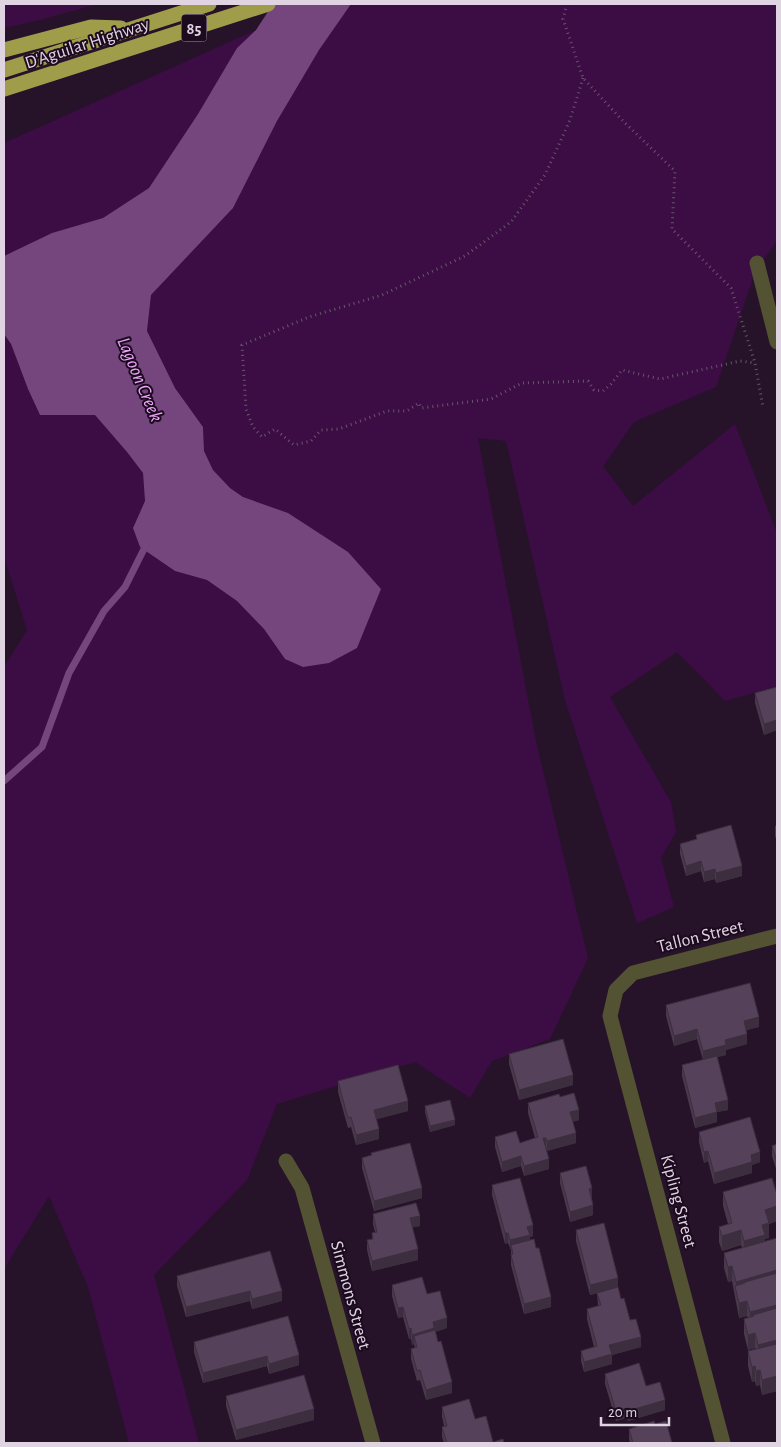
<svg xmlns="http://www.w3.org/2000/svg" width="781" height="1447" font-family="'Alegreya Sans',sans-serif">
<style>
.green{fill:#3c0c44}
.water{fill:#75457e}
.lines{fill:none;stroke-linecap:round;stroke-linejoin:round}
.stream{stroke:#75457e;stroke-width:7}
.path{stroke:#67576a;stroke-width:3;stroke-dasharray:1 4;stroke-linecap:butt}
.street{stroke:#535232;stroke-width:15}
.highway{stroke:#a09d4a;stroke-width:15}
.wall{fill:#4a384d}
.shaded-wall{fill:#3c2e3f}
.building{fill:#56415a;stroke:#3c2e3f}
.labels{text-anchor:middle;stroke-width:4;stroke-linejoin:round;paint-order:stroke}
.shield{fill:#1c0a1f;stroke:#a597a8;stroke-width:1}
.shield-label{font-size:16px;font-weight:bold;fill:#e0d3e2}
.street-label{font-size:18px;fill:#e0d3e2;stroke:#1c0a1f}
.water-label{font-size:19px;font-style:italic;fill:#eea7fa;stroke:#1c0a1f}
</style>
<rect width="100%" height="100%" fill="#261329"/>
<!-- green -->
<g class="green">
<polygon points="4,4 98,4 40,20 4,28"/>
<polygon points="351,4 777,4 777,240 754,275 716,387 634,422 603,466 633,506 735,424 777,533 777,687 725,701 677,652 610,697 671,802 676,832 661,858 674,907 637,923 565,700 506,441 478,438 536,741 588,958 550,1039 492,1061 470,1098 415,1062 277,1104 247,1180 154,1275 199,1443 129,1443 88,1287 49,1196 4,1269 4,667 27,630 4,557 4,334 11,344 28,389 40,415 95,415 127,452 143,473 145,501 133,528 175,571 207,580 237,601 264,629 285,659 288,513 243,497 230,488 213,470 204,451 203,427 175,388 147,331 151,295 233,208 277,121 319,50"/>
<polygon points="256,30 237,48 198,114 149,188 103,218 52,233 4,256 4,143"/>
</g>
<!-- water -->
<polygon class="water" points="273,4 351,4 319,50 277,121 233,208 151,295 147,331 175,388 203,427 204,451 213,470 230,488 243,497 288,513 348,552 381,589 357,648 329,663 303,667 285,659 264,629 237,601 207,580 175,571 140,547 133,528 145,501 143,473 127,452 95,415 40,415 28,389 11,344 4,334 4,256 52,233 103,218 149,188 198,114 237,48 256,30"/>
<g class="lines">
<!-- stream -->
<polyline class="stream" points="4,781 42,747 69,673 104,611 125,587 148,541"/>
<!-- path -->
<g class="path">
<polyline points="567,4 563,19 583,78 623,121 675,171 672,229 731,288 755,363 763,407"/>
<polyline points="583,78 570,120 545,175 511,222 465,256 382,295 309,317 242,345 246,409 253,427 262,437 275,429 294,445 311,441 321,430 339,429 387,411 407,411 419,403 421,408 491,399 522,383 588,381 594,390 603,391 611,384 622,370 660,379 740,361 755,363"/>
</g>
<!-- street -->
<g class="street">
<polyline points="757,263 777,342"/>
<polyline points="286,1161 302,1188 373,1443"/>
<polyline points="723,1443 610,1016 616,990 633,973 777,936"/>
</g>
<!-- highway -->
<g class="highway">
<polyline points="4,50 91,27 121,28"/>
<polyline points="4,70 209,4"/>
<polyline points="4,89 268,4"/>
</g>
</g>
<!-- wall -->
<g class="wall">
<polygon points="777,687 777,730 764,735 755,703 755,693"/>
<polygon points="777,825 777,842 775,836 775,826"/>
<polygon points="696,835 742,876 716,883 715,879 704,882 701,871 686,876 680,854 680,844 696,839"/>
<polygon points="666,1005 759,1027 746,1030 747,1044 726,1050 726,1055 717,1057 728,1110 717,1112 717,1122 695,1128 682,1076 682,1065 703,1060 697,1039 674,1046 666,1016"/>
<polygon points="509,1054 573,1085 519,1100 509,1064"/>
<polygon points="338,1081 408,1111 377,1119 379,1139 356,1145 351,1127 348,1128 338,1092"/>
<polygon points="560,1097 579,1120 572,1122 576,1143 547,1151 546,1148 545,1148 549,1169 524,1176 521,1166 502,1172 495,1147 495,1137 520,1143 535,1138 528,1113 528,1103"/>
<polygon points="425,1106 455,1125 430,1132 425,1112"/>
<polygon points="699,1132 760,1162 752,1165 752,1173 714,1184 708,1161 704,1163 699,1142"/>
<polygon points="777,1144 777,1172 772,1156 772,1146"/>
<polygon points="371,1153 422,1198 374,1211 362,1168 362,1158 371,1155"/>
<polygon points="560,1173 592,1198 593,1215 570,1222 560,1183"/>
<polygon points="492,1185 533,1236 530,1237 530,1240 551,1307 524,1314 511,1265 511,1250 508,1243 505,1244 492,1195"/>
<polygon points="723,1192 777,1206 777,1221 769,1224 769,1238 765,1239 765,1242 777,1238 777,1391 762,1395 760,1385 756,1386 755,1381 752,1382 748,1366 748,1351 755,1349 755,1348 748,1350 744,1334 744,1319 748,1318 747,1316 739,1318 732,1281 728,1282 724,1268 724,1253 742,1248 741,1245 722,1251 719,1242 719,1227 728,1224 723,1206"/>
<polygon points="373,1214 420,1226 412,1227 418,1260 372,1271 367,1250 367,1240 372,1239 372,1233 375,1232 373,1224"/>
<polygon points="576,1230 618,1288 621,1299 641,1347 612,1355 612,1364 584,1372 581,1361 581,1351 594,1347 587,1319 587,1309 598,1306 597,1293 590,1295 576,1241"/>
<polygon points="270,1251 282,1301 252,1309 250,1301 186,1317 177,1286 177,1276"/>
<polygon points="392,1285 427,1294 447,1328 435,1332 452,1393 426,1400 420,1380 417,1381 411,1359 411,1349 415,1348 414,1344 412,1345 411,1339 409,1339 403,1317 398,1318 392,1296"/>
<polygon points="288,1316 299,1365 269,1374 267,1366 203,1383 194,1352 194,1342"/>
<polygon points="605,1374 646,1386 665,1410 628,1421 627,1418 616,1421 605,1384"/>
<polygon points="226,1396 314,1420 236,1440 226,1406"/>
<polygon points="442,1407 475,1419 493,1442 504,1443 444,1443 442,1437 442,1427 444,1426 442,1417"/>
<polygon points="655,1424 672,1443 630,1443 629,1439 629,1429"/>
</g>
<!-- shaded-wall -->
<g class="shaded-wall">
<polygon points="777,720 777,730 764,735 764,724"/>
<polygon points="701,861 701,871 686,876 686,866"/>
<polygon points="742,866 742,876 716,883 716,873"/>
<polygon points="715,869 715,879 704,882 704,872"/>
<polygon points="759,1017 759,1027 744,1031 744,1021"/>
<polygon points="697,1029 697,1039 674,1046 674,1036"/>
<polygon points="747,1034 747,1044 726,1050 726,1055 703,1061 703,1051 725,1040"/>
<polygon points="573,1075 573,1085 519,1100 519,1090"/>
<polygon points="728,1100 728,1110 717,1112 717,1122 695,1128 695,1118 715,1103"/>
<polygon points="408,1101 408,1111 374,1120 374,1110"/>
<polygon points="579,1110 579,1120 570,1122 570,1112"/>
<polygon points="455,1120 455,1125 430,1132 430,1126"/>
<polygon points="379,1129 379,1139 356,1145 356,1135"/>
<polygon points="576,1133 576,1143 547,1151 547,1141"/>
<polygon points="543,1138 546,1138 546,1148 543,1149"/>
<polygon points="708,1151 708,1161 704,1163 704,1152"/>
<polygon points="760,1152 760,1162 752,1165 752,1173 714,1184 714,1173 751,1155"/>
<polygon points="521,1156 521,1166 502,1172 502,1162"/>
<polygon points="549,1159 549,1169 524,1176 524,1166"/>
<polygon points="422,1188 422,1198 374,1211 374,1201"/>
<polygon points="592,1188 592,1198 589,1199 589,1189"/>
<polygon points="593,1205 593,1215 570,1222 570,1212"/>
<polygon points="777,1206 777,1221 769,1224 769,1238 765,1239 765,1250 744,1256 744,1241 765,1210"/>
<polygon points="420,1216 420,1226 410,1228 410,1218"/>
<polygon points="533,1225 533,1236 530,1237 530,1245 511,1245 510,1251 510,1240 527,1227"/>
<polygon points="741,1230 741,1245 722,1251 722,1236"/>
<polygon points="505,1233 508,1233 508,1243 505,1244"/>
<polygon points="418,1249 418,1260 372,1271 372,1261"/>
<polygon points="732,1266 732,1281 728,1282 728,1267"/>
<polygon points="777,1270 777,1285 745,1282 745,1294 736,1288 736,1282"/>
<polygon points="618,1278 618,1288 590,1295 590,1285"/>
<polygon points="250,1291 250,1301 186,1317 186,1307"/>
<polygon points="282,1291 282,1301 252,1309 252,1299"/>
<polygon points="551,1297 551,1307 524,1314 524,1304"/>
<polygon points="747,1301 747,1316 739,1318 739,1303"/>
<polygon points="777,1305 777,1320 750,1327 750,1312"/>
<polygon points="403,1307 403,1317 398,1318 398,1308"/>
<polygon points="447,1318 447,1328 434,1332 414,1336 414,1344 412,1345 412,1335 433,1322"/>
<polygon points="411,1328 411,1339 409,1339 409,1329"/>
<polygon points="755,1333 755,1348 748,1350 748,1335"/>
<polygon points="641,1337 641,1347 612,1355 612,1364 584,1372 584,1362 609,1345"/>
<polygon points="777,1340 777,1354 758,1359 758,1345"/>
<polygon points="299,1355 299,1365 269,1374 269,1364"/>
<polygon points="267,1356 267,1366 203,1383 203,1373"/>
<polygon points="755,1366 755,1381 752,1382 752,1367"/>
<polygon points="760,1370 760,1385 756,1386 756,1371"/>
<polygon points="777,1376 777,1391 762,1395 762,1380"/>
<polygon points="452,1382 452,1393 426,1400 426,1390"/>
<polygon points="665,1400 665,1410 628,1421 628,1411"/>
<polygon points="627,1408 627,1418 616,1421 616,1411"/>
<polygon points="314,1409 314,1420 236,1440 236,1430"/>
</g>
<!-- building -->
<g class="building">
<polygon points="777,687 777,720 764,724 755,693"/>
<polygon points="731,825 742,866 716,873 715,869 704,872 701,861 686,866 680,844 697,839 696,835"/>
<polygon points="750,983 759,1017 744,1021 747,1034 725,1040 726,1045 703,1051 697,1029 674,1036 666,1005"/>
<polygon points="563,1039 573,1075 519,1090 509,1054"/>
<polygon points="717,1056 728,1100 715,1103 717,1112 695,1118 682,1065"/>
<polygon points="398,1065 408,1101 374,1110 379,1129 356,1135 351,1117 348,1118 338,1081"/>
<polygon points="574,1093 579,1110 570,1112 576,1133 547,1141 546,1138 543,1138 549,1159 524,1166 521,1156 502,1162 495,1137 516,1131 520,1143 538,1137 528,1103 559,1094 560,1097"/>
<polygon points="450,1100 455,1120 430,1126 425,1106"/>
<polygon points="750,1117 760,1152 751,1155 752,1162 714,1173 708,1151 704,1152 699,1132"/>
<polygon points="410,1143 422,1188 374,1201 362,1158 372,1155 371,1153"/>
<polygon points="777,1144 777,1162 772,1146"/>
<polygon points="586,1166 592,1188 589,1189 593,1205 570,1212 560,1173"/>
<polygon points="520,1178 533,1225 527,1227 530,1235 510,1240 508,1233 505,1233 492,1185"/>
<polygon points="772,1178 777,1195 777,1206 765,1210 769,1223 762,1225 765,1235 744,1241 741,1230 722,1236 719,1227 732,1223 723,1192"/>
<polygon points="416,1203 420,1216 410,1218 418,1249 372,1261 367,1240 373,1239 372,1233 377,1232 373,1214"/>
<polygon points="604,1223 618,1278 590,1285 576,1230"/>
<polygon points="777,1238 777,1270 736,1282 732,1266 728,1267 724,1253"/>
<polygon points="534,1239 536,1248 539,1248 551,1297 524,1304 511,1255 513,1254 511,1245"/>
<polygon points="270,1251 282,1291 252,1299 250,1291 186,1307 177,1276"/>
<polygon points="777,1273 777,1305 750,1312 747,1301 739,1303 735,1286 745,1283 745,1282"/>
<polygon points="422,1277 427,1294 440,1291 447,1318 433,1322 434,1328 412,1335 411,1328 409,1329 403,1307 398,1308 392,1285"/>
<polygon points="618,1287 621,1299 624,1298 630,1320 636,1319 641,1337 609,1345 612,1354 584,1362 581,1351 597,1346 587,1309 601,1305 597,1293"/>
<polygon points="777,1308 777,1340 758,1345 755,1333 748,1335 744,1319 754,1316 753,1315"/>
<polygon points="288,1316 299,1355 269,1364 267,1356 203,1373 194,1342"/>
<polygon points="435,1330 438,1342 441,1341 452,1382 426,1390 420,1370 417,1371 411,1349 417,1347 414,1336"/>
<polygon points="777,1344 777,1376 762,1380 760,1370 756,1371 755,1366 752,1367 748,1351"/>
<polygon points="639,1363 646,1386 660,1382 665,1400 628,1411 627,1408 616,1411 605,1374"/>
<polygon points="304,1375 314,1409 236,1430 226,1396"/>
<polygon points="469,1399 475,1419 486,1416 493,1442 503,1439 504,1443 447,1443 442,1427 447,1426 442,1407"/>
<polygon points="654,1421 655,1424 666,1421 672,1443 633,1443 629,1429"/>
</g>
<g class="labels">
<!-- shield labels -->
<rect class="shield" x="181.5" y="14.5" width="25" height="27" rx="4"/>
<g class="shield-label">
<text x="194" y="34">85</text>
</g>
<!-- street labels -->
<g class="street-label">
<text transform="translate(87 43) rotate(-18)" y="6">D'Aguilar Highway</text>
<text transform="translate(700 936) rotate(-14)" y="6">Tallon Street</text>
<text transform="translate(679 1201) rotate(75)" y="6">Kipling Street</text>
<text transform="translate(351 1295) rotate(75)" y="6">Simmons Street</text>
</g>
<!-- water labels -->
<g class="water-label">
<text transform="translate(141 379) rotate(67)" y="7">Lagoon Creek</text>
</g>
</g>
<!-- border -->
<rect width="781" height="1447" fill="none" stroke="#e0d3e2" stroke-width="10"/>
<!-- scale -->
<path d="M601 1417v8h68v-8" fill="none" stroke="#e0d3e2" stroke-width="2.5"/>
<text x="608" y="1417" font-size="15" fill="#e0d3e2" stroke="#1c0a1f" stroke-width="4" paint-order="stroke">20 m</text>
</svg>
